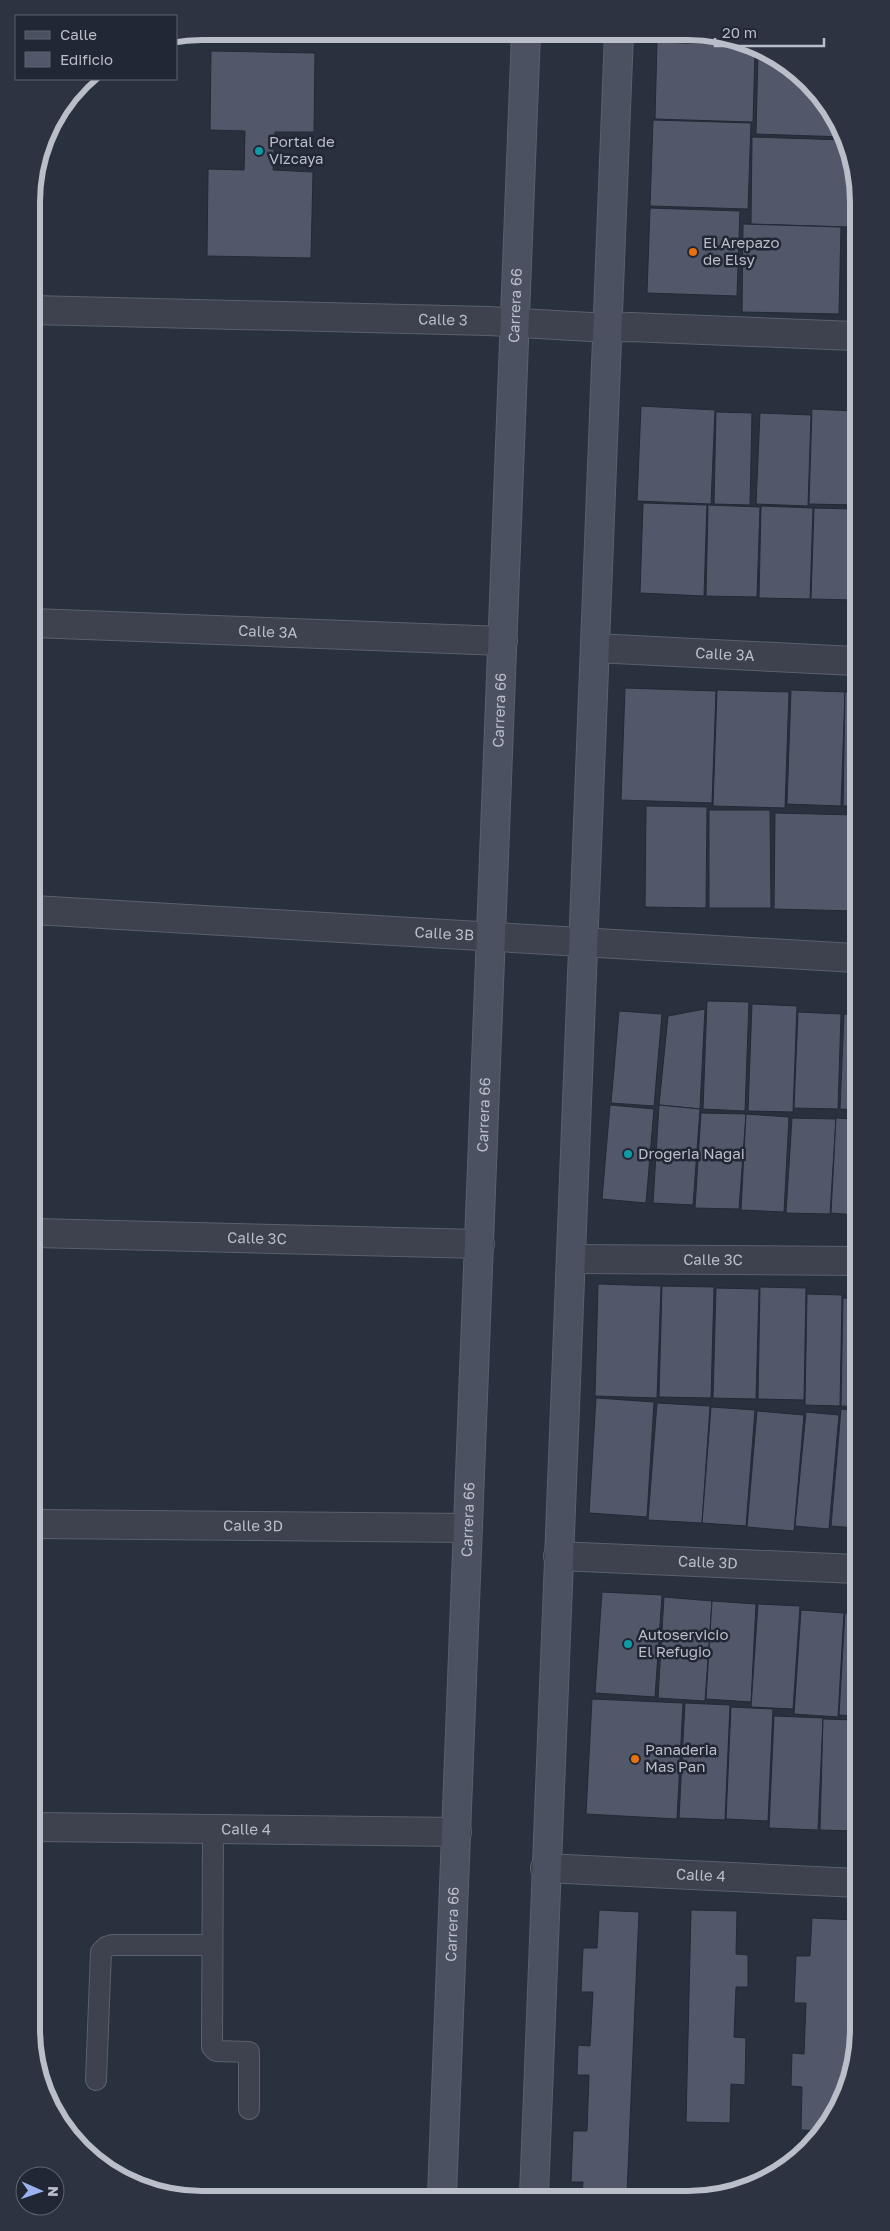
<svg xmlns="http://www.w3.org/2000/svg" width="890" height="2231" font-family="'Golos Text',sans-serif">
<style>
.building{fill:#525869;stroke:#232936}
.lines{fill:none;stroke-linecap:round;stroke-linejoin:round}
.service-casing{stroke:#5a606c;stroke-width:22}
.minor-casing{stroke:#5a606c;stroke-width:30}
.tertiary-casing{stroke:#5a606c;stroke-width:30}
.secondary-casing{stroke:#5a606c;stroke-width:30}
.service{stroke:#3d424e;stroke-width:20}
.minor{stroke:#3d424e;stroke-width:28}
.tertiary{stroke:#3d424e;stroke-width:28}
.secondary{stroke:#4b5161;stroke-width:28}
.culture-dot{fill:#0f9aa8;stroke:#212734;stroke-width:2}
.food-dot{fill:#e8710a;stroke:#212734;stroke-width:2}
.labels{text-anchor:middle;stroke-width:5;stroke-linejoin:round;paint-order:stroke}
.poi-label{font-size:15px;fill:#b9bec9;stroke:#212734;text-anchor:start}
.street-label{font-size:15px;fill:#b9bec9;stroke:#212734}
.rim{fill:none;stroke:#b9bec9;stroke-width:6}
</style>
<rect width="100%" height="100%" fill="#29303e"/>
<!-- building -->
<g class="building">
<polygon points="659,34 721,34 738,43 658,41"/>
<polygon points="657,42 742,45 755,51 753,122 655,119"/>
<polygon points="211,51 315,53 314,132 275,132 273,170 313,172 311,258 207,256 208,169 244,170 245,131 210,130"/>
<polygon points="758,53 801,74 836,116 844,137 756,134"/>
<polygon points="653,120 751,123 748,209 650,206"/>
<polygon points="752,137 845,140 850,152 848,227 751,224"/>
<polygon points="650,208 740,211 737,296 647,293"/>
<polygon points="743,224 841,227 839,314 742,312"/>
<polygon points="641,406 715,410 711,504 637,501"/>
<polygon points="812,409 854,411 854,505 809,504"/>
<polygon points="716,412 752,413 750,505 714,504"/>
<polygon points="760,413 811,415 808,506 756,504"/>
<polygon points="643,503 707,505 704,596 640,593"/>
<polygon points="708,505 760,507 757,597 706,596"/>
<polygon points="761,506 813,508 810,599 759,598"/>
<polygon points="814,508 854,509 854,600 811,599"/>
<polygon points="625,688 716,691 712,803 621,800"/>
<polygon points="717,690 789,692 785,808 713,806"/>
<polygon points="791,690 845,692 841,806 787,804"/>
<polygon points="845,692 855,692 855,806 843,806"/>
<polygon points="646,806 707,807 706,908 645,907"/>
<polygon points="709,810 770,810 771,908 709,908"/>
<polygon points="775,813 855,815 855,911 774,909"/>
<polygon points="707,1001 749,1002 745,1111 703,1109"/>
<polygon points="752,1004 797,1006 793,1112 748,1111"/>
<polygon points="705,1009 700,1109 659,1105 668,1016"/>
<polygon points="619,1011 662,1014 654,1106 611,1103"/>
<polygon points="798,1012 841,1014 838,1109 794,1108"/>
<polygon points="844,1014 855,1015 856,1110 840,1109"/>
<polygon points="610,1105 654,1109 646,1203 602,1199"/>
<polygon points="659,1105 700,1109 693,1205 653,1203"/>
<polygon points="701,1113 746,1114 739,1209 695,1208"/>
<polygon points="746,1114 789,1117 784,1212 741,1210"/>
<polygon points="792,1118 836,1119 830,1214 786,1213"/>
<polygon points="836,1118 856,1119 856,1215 831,1213"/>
<polygon points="598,1284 661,1286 657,1398 595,1396"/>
<polygon points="662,1286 714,1287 711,1398 659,1397"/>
<polygon points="760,1287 806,1288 804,1400 758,1399"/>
<polygon points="716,1288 759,1289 756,1399 713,1398"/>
<polygon points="807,1294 842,1295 840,1406 805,1405"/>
<polygon points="843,1298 856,1299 857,1407 841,1406"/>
<polygon points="596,1398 654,1402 647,1517 589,1513"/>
<polygon points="657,1403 710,1406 702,1523 648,1520"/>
<polygon points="711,1407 755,1410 746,1526 702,1523"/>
<polygon points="841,1409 857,1411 857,1528 831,1526"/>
<polygon points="757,1411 804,1415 794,1531 747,1527"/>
<polygon points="806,1412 839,1415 829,1529 795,1526"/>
<polygon points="602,1592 662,1595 655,1697 595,1693"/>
<polygon points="664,1597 712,1601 705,1701 658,1698"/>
<polygon points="712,1601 756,1604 751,1702 706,1699"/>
<polygon points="758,1604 800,1606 793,1709 751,1707"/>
<polygon points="801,1610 844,1613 838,1717 794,1714"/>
<polygon points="845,1613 857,1614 857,1716 839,1715"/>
<polygon points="592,1699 683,1703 677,1819 586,1814"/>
<polygon points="685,1703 730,1705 725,1820 679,1818"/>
<polygon points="731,1707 773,1709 768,1821 726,1819"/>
<polygon points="774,1716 823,1718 818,1830 769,1828"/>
<polygon points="823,1719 857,1720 858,1831 820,1830"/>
<polygon points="599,1910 639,1912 627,2194 582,2195 583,2182 571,2182 573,2131 587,2131 589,2075 577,2075 578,2045 590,2046 593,1992 581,1992 583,1948 597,1948"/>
<polygon points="691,1910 737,1911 736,1954 748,1955 748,1987 736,1987 734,2037 746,2038 745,2085 731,2084 730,2123 686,2122"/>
<polygon points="812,1918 856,1920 849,2081 846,2094 823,2131 801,2130 802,2087 791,2086 792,2053 804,2054 806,2003 794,2003 796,1956 810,1956"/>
</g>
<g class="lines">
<defs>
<g id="service">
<polyline points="213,1829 212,2047 216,2051 249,2052 249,2109"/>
<polyline points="96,2080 101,1952 106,1947 112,1945 212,1945"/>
</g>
<g id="minor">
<path id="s1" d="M 33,623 L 503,641"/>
<path id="s2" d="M 595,648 L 854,661"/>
<path id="s3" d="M 34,910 L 855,958"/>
<path id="s4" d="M 35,1233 L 480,1244"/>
<path id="s5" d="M 572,1259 L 856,1261"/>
<path id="s6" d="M 35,1524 L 468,1528"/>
<path id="s7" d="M 558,1556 L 857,1569"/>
<path id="s8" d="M 36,1827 L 457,1832"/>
<path id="s9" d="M 545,1868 L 858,1883"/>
</g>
<g id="tertiary">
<path id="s10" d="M 32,310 L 488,321 L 608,328 L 630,327 L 854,336"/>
</g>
<g id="secondary">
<path id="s11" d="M 442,2195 L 526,33"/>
<polyline points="534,2195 619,34"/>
</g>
</defs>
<!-- service casing -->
<use href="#service" class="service-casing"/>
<!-- minor casing -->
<use href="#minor" class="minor-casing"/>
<!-- tertiary casing -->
<use href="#tertiary" class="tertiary-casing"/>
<!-- secondary casing -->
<use href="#secondary" class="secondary-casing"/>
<!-- service -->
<use href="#service" class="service"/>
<!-- minor -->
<use href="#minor" class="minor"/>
<!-- tertiary -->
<use href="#tertiary" class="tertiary"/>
<!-- secondary -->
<use href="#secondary" class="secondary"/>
</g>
<!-- markers -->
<g class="culture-dot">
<circle cx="259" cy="151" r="5"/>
<circle cx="628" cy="1154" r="5"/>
<circle cx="628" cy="1644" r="5"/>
</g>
<g class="food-dot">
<circle cx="693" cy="252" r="5"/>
<circle cx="635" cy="1759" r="5"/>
</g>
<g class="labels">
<!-- poi labels -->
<g class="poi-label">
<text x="269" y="147">Portal de<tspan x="269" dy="17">Vizcaya</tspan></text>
<text x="703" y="248">El Arepazo<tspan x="703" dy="17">de Elsy</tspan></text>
<text x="638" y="1159">Drogeria Nagai</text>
<text x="638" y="1640">Autoservicio<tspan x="638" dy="17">El Refugio</tspan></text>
<text x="645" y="1755">Panaderia<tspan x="645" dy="17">Mas Pan</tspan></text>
</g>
<!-- street labels -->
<g class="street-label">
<text dy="5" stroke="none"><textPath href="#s11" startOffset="1891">Carrera 66</textPath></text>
<text dy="5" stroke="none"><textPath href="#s10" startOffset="411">Calle 3</textPath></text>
<text dy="5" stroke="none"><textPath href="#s1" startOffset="235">Calle 3A</textPath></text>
<text dy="5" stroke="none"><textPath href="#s2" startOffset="130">Calle 3A</textPath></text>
<text dy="5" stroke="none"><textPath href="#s11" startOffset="1486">Carrera 66</textPath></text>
<text dy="5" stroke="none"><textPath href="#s3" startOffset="411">Calle 3B</textPath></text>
<text dy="5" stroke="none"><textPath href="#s11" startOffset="1081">Carrera 66</textPath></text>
<text dy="5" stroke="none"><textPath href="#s4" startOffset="222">Calle 3C</textPath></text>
<text dy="5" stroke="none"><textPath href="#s5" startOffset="141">Calle 3C</textPath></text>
<text dy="5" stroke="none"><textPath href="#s11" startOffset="676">Carrera 66</textPath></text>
<text dy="5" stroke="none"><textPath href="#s6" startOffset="218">Calle 3D</textPath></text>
<text dy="5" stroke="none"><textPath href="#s7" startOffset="150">Calle 3D</textPath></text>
<text dy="5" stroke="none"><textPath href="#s8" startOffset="210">Calle 4</textPath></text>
<text dy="5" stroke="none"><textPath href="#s9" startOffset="156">Calle 4</textPath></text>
<text dy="5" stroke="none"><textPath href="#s11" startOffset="271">Carrera 66</textPath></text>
</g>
</g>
<!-- crop -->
<path d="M0 0H890V2231H0ZM202 40H688A162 162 0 0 1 850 202V2029A162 162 0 0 1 688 2191H202A162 162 0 0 1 40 2029V202A162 162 0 0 1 202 40Z" fill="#2d3340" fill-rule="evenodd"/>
<path class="rim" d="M202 40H688A162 162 0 0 1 850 202V2029A162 162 0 0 1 688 2191H202A162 162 0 0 1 40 2029V202A162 162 0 0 1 202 40Z"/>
<!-- legend -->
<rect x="15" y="15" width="162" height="65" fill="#212734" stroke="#5e6370"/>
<rect x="25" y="31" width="25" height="8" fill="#4b5161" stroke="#5e6370"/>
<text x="60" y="40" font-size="15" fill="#b9bec9">Calle</text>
<rect x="25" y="52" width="25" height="15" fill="#525869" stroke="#5e6370"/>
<text x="60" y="65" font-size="15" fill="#b9bec9">Edificio</text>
<!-- north arrow -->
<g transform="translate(40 2191) rotate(92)"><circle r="24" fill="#212734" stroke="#5e6370"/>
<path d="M0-4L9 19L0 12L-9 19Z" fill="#9ab2ed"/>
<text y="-8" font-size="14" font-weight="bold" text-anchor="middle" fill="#b9bec9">N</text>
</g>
<!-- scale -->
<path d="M715 38v8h109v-8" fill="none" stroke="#b9bec9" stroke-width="2.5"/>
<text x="722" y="38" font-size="15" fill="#b9bec9" stroke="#212734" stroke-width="4" paint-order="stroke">20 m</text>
</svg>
